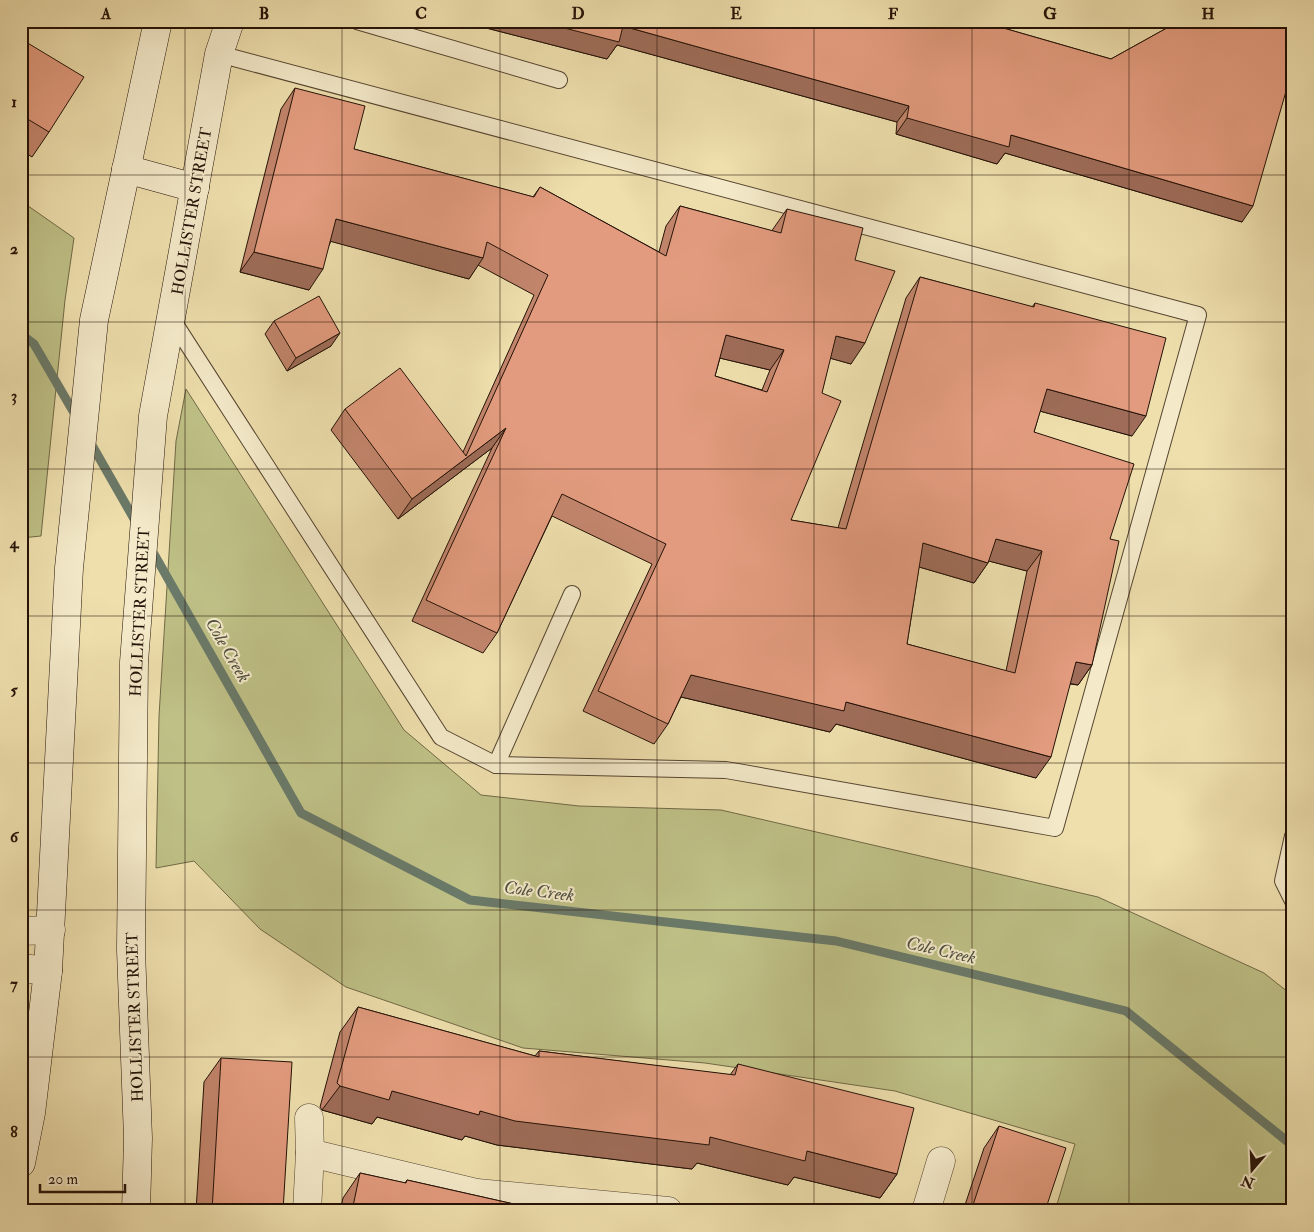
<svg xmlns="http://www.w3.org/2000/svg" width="1314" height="1232" font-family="'IM FELL Double Pica',serif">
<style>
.green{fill:#bec086;stroke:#716946}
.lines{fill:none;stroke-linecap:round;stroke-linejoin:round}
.stream{stroke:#6a7968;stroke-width:9}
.service-casing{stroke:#564530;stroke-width:18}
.minor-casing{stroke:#564530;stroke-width:29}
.secondary-casing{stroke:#241207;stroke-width:29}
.service{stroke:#f4eaca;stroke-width:16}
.minor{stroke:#f4eaca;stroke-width:28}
.secondary{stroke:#f4eaca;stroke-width:28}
.wall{fill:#c2856c;stroke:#241207;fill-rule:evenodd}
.shaded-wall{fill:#9e6c58;stroke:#241207}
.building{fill:#e29b7e;stroke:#241207;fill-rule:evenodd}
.grid{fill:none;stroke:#241207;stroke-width:1;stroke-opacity:0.55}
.labels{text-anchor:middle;stroke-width:4;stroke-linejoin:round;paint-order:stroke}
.street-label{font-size:16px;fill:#241207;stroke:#f4eaca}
.water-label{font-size:18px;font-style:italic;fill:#4d4e3f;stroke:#f4eaca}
.neatline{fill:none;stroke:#241207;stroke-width:2}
.grid-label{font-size:16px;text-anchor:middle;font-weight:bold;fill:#241207}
</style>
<rect width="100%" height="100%" fill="#eedfad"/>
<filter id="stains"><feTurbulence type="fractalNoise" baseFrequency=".004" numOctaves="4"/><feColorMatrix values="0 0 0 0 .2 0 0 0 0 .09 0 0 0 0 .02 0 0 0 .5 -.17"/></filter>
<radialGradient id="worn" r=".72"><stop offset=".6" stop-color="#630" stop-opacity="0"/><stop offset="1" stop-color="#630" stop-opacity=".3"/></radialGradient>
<!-- green -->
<g class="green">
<polygon points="21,201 74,238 65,300 41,536 21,538"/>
<polygon points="186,389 404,730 481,795 579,806 721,810 1098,897 1264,973 1293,996 1293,1211 1055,1211 1075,1144 895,1091 705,1063 523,1048 346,987 260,929 194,861 156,868 159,716 176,441"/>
</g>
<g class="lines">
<!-- stream -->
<g class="stream">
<polyline points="21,334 34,344 77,418"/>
<polyline points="89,440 137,524"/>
<polyline points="150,547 301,813 470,900 836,941 1126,1011 1293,1146"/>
</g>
<defs>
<g id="service">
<polyline points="357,21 559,80"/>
<polyline points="171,318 441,737 496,765 726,770 1055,828 1198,315 219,54"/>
<polyline points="496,765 572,594"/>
<polyline points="1293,836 1283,881 1293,901"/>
</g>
<g id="minor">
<polyline points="21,931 51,930"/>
<polyline points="21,968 48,971"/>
<polyline points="310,1153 477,1193 668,1211"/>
<polyline points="307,1211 310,1153 309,1118"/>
<polyline points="926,1211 941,1161"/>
</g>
<g id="secondary">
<polyline points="126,169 195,188"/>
<polyline points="21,1163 31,1113 48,971 69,568 94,320 158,21"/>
<polyline points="136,1211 138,1138 131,950 134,662 153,416 219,54 230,21"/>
</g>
</defs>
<!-- service casing -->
<use href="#service" class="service-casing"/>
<!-- minor casing -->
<use href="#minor" class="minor-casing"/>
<!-- secondary casing -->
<use href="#secondary" class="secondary-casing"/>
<!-- service -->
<use href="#service" class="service"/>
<!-- minor -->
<use href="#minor" class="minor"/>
<!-- secondary -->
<use href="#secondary" class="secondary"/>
</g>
<!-- wall -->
<g class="wall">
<polygon points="459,21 979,21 1111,59 1165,29 1167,21 1286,21 1242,222 1005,153 997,164 896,134 897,122 617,45 607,59"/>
<polygon points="21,39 49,132 32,157 21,150"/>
<path d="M 295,88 L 354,149 L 533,197 L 540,187 L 659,252 L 666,226 L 680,206 L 772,231 L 773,229 L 787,209 L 855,260 L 851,364 L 830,358 L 791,520 L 838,528 L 906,298 L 920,277 L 1032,307 L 1035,303 L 1132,436 L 1040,411 L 1034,432 L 1110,539 L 1092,665 L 1078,685 L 1070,684 L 1036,778 L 836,724 L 830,732 L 681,697 L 668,724 L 654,744 L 583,711 L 652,564 L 552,516 L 497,633 L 483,653 L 412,621 L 492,448 L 398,519 L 331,430 L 345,409 L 463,452 L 534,295 L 478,265 L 469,279 L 331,241 L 309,290 L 240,272 L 281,109 ZM 720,358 L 770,370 L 762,390 L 715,376 ZM 989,561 L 1027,571 L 1006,671 L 907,644 L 919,567 L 974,583 Z"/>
<polygon points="274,321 331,346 287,371 265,334"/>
<polygon points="358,1007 535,1056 539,1051 730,1075 738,1064 897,1174 880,1198 794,1177 788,1185 697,1163 692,1169 497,1145 465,1136 462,1140 377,1117 372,1124 322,1110 320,1107 340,1032"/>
<polygon points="221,1058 283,1211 196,1211 204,1082"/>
<polygon points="999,1126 1045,1211 963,1211 984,1148"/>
<polygon points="360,1173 405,1183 407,1180 545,1211 340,1211 343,1198"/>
</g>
<!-- shaded-wall -->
<g class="shaded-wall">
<polygon points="459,21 537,21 623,26 909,106 897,122 617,45 607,59"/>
<polygon points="907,118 1011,135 1253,206 1242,222 1005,153 997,164 896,134"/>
<polygon points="336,219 483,258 469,279 322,239"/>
<polygon points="254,252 323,269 309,290 240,272"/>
<polygon points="340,333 331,346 287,371 296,358"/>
<polygon points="726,335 784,350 770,370 711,356"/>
<polygon points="836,336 865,343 851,364 822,356"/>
<polygon points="1047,389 1146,416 1132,436 1032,409"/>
<polygon points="506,428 492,448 398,519 412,499"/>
<polygon points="996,539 1042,551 1027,571 981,559"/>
<polygon points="923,543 988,563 974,583 909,564"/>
<polygon points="1076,662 1092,665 1078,685 1062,682"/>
<polygon points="691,675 846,702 1051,757 1036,778 836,724 830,732 677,696"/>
<polygon points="340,1086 392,1091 480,1111 710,1137 807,1151 897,1174 880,1198 794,1177 788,1185 697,1163 692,1169 497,1145 465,1136 462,1140 377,1117 372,1124 322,1110"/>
</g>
<!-- building -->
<g class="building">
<polygon points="537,21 979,21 1111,59 1174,24 1175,21 1286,21 1285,25 1293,28 1293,67 1253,206 1011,135 1009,147 907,118 909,106 623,26 619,42"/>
<polygon points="21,39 84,77 49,132 21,115"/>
<path d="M 295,88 L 365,106 L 354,149 L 534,197 L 540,187 L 666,256 L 680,206 L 781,233 L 787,209 L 863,228 L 855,260 L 895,271 L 865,343 L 836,336 L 822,393 L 841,401 L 791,520 L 846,529 L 920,277 L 1034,307 L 1035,303 L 1166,338 L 1146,416 L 1047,389 L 1034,432 L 1134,464 L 1110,539 L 1119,541 L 1092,665 L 1076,662 L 1051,757 L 846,702 L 844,711 L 691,675 L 668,724 L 598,691 L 666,544 L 562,494 L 497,633 L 426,600 L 506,428 L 412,499 L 345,409 L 400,368 L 466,456 L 548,275 L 487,242 L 483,258 L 336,219 L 323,269 L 254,252 ZM 726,335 L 784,350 L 767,392 L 715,376 ZM 996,539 L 1042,551 L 1015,673 L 907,644 L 923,543 L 988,563 Z"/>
<polygon points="319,296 340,333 296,358 274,321"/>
<polygon points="358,1007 539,1057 539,1051 735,1075 738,1064 914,1108 897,1174 807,1151 805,1161 710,1137 709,1145 515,1121 480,1111 479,1115 392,1091 389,1100 340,1086 337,1083"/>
<polygon points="221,1058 292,1062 283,1211 212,1211"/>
<polygon points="999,1126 1066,1148 1045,1211 971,1211"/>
<polygon points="360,1173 406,1183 407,1180 545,1211 352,1211"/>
</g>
<!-- grid -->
<path class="grid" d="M 185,21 L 185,1211M 342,21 L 342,1211M 500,21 L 500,1211M 657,21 L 657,1211M 814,21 L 814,1211M 972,21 L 972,1211M 1129,21 L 1129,1211M 21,175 L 1293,175M 21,322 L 1293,322M 21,469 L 1293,469M 21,616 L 1293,616M 21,763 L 1293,763M 21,910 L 1293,910M 21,1057 L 1293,1057"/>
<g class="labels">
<!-- street labels -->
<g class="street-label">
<text transform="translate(191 211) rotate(-80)" y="6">HOLLISTER STREET</text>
<text transform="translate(139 612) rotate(-87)" y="6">HOLLISTER STREET</text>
<text transform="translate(134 1017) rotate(-92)" y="6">HOLLISTER STREET</text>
</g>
<!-- water labels -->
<g class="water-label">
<text transform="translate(228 650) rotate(60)" y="6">Cole Creek</text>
<text transform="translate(539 891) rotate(7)" y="6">Cole Creek</text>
<text transform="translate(941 950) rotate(13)" y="6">Cole Creek</text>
</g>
</g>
<!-- margin -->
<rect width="1314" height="1232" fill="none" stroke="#eedfad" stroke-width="55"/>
<!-- north arrow -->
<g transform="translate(1252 1170) rotate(199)" stroke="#f4eaca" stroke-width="4" paint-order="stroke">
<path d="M0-4L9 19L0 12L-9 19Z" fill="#241207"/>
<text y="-8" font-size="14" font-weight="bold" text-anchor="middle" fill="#241207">N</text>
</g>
<!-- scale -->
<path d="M40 1184v8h85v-8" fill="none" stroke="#241207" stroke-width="2.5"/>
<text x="48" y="1184" font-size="15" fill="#241207" stroke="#f4eaca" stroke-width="4" paint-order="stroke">20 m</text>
<rect x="28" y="28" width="1258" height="1176" class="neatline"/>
<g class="grid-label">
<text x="106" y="19">A</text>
<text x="264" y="19">B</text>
<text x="421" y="19">C</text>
<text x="578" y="19">D</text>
<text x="736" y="19">E</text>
<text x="893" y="19">F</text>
<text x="1050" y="19">G</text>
<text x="1208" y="19">H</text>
<text x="14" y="107">1</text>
<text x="14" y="254">2</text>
<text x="14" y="401">3</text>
<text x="14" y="548">4</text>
<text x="14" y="695">5</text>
<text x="14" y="842">6</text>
<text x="14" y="989">7</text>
<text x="14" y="1137">8</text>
</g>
<rect width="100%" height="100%" filter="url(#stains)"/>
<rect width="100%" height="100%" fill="url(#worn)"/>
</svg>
